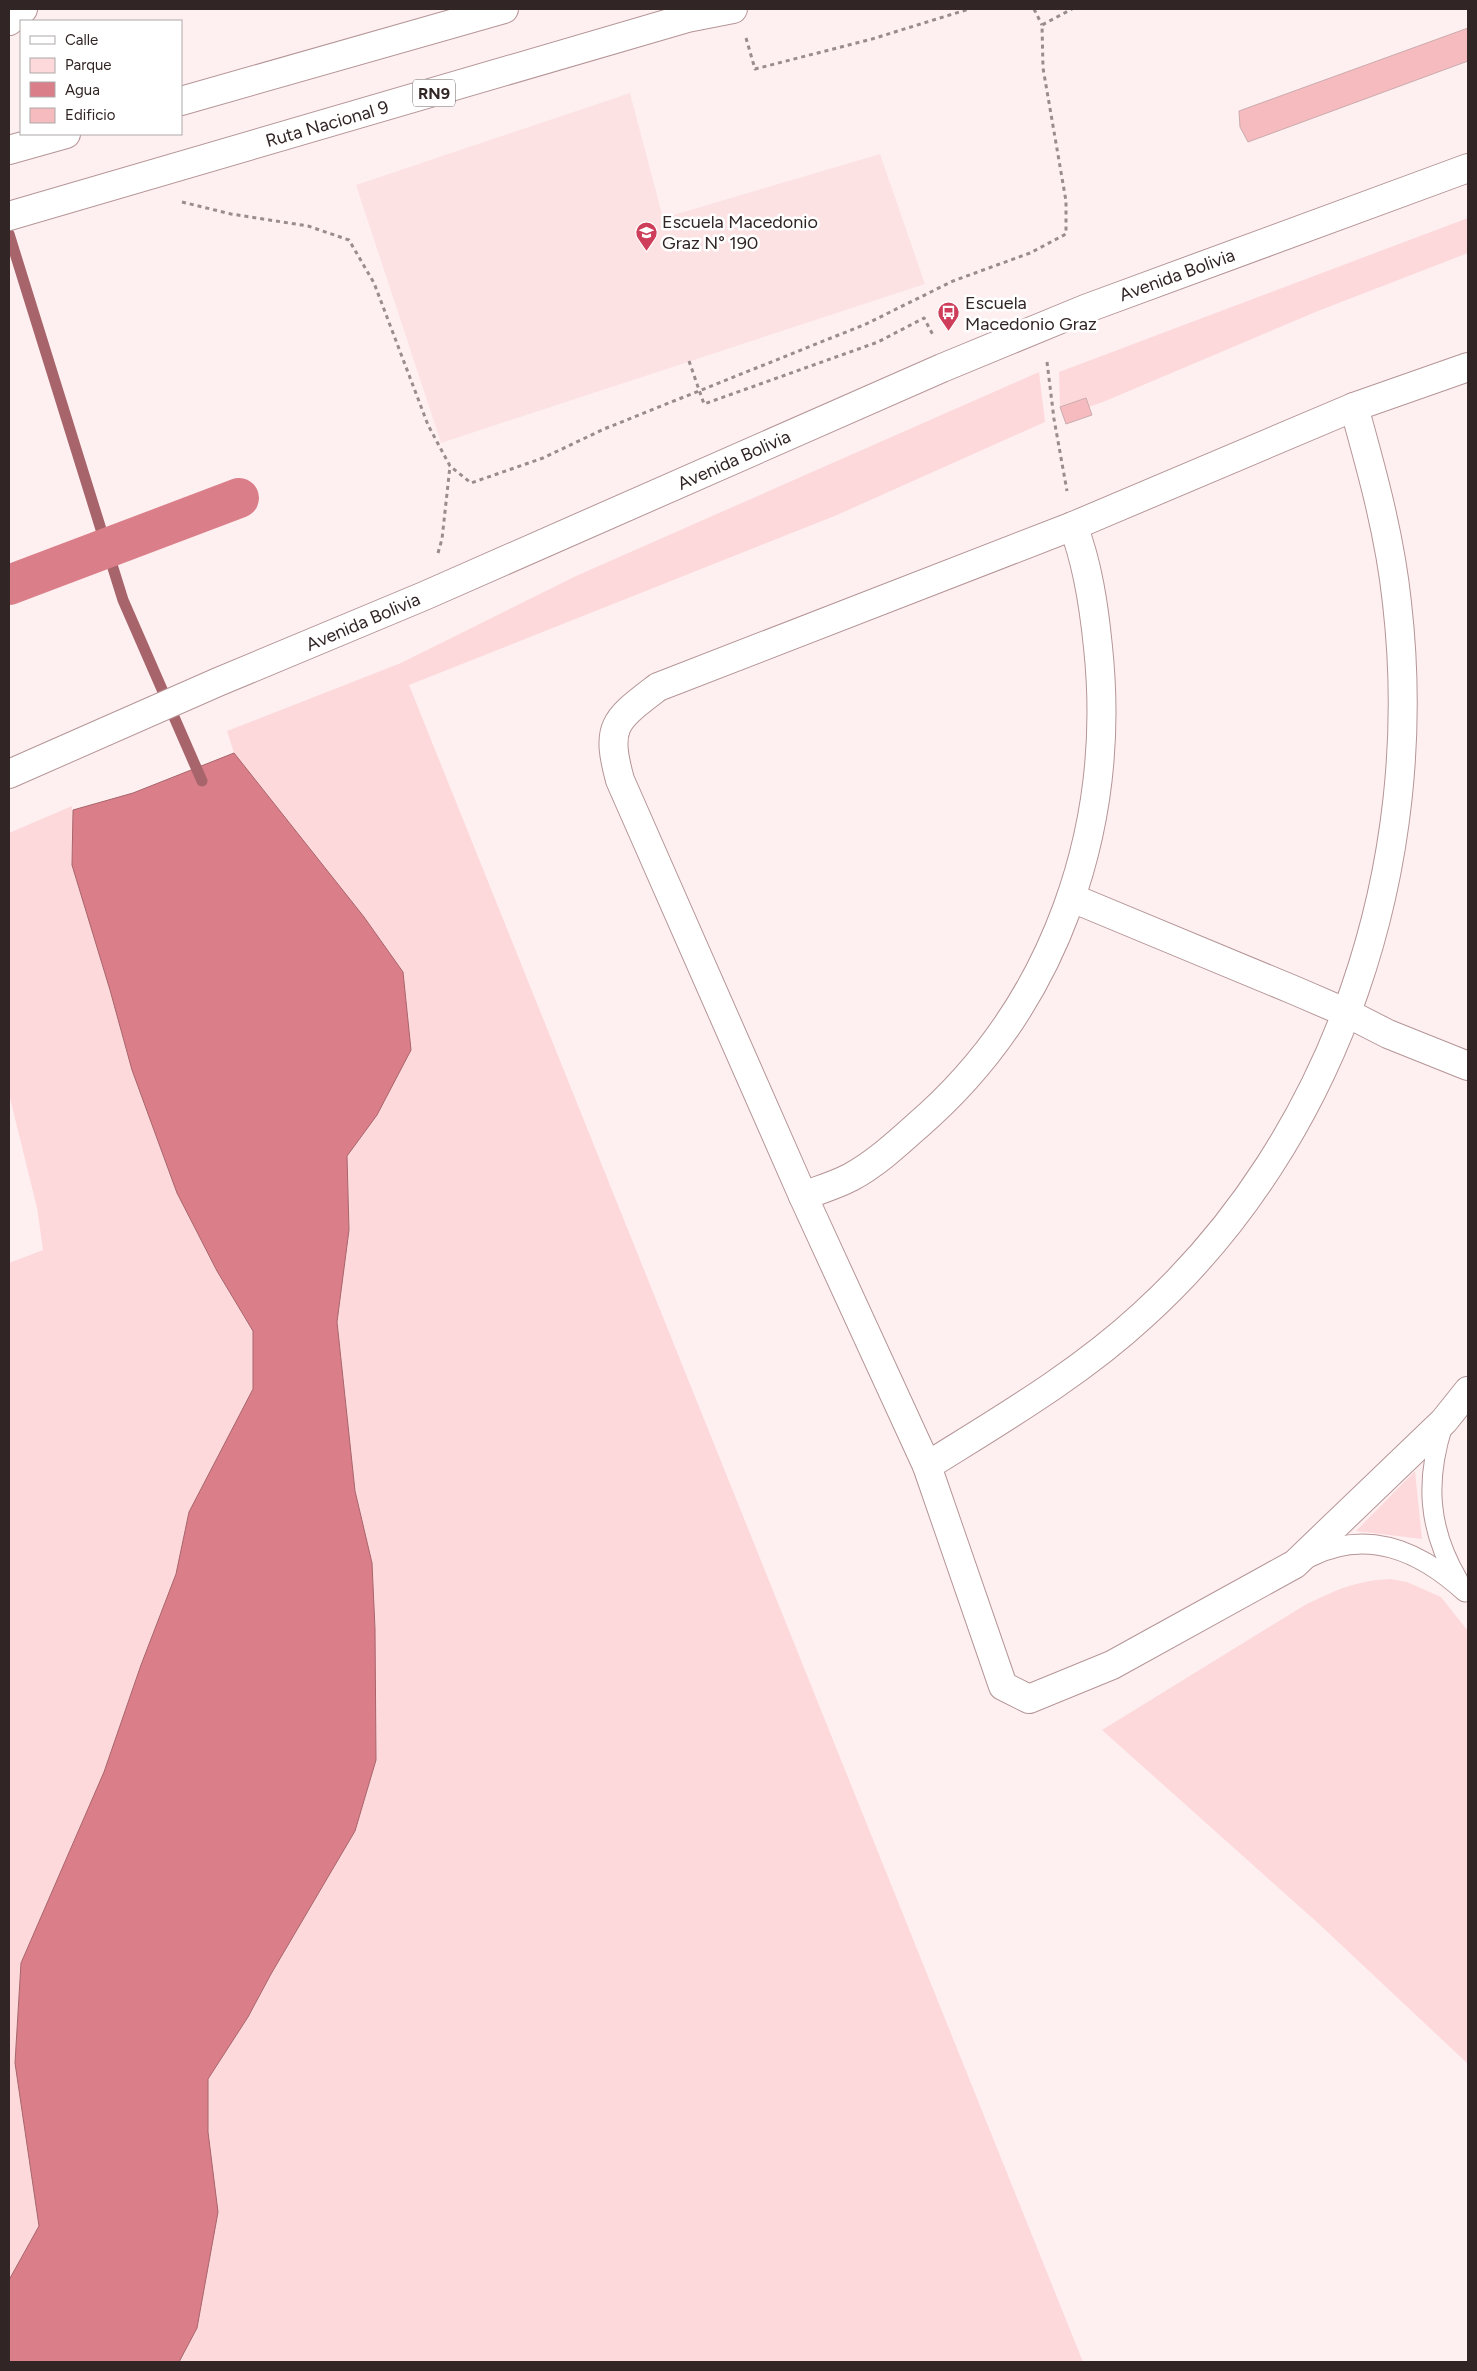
<svg xmlns="http://www.w3.org/2000/svg" width="1477" height="2371" font-family="Figtree,sans-serif">
<style>
.built{fill:#fce2e3}
.green{fill:#fdd9db}
.water{fill:#da7f89;stroke:#a8646b}
.lines{fill:none;stroke-linecap:round;stroke-linejoin:round}
.stream{stroke:#a8646b;stroke-width:11}
.canal{stroke:#da7f89;stroke-width:40}
.building{fill:#f5bbbf;stroke:#cbabad}
.lane-casing{stroke:#b59597;stroke-width:21}
.street-casing{stroke:#b59597;stroke-width:30}
.secondary-casing{stroke:#b59597;stroke-width:30}
.highway-casing{stroke:#b59597;stroke-width:30}
.path{stroke:#998c8d;stroke-width:3;stroke-dasharray:4 4;stroke-linecap:butt}
.lane{stroke:#fff;stroke-width:19}
.street{stroke:#fff;stroke-width:28}
.secondary{stroke:#fff;stroke-width:28}
.highway{stroke:#fff;stroke-width:28}
.labels{text-anchor:middle;stroke-width:5;stroke-linejoin:round;paint-order:stroke}
.shield{fill:#fff;stroke:#706667;stroke-width:1}
.shield-label{font-size:16px;font-weight:bold;fill:#322526}
.street-label{font-size:18px;fill:#322526;stroke:#fff}
.poi-label{font-size:18px;fill:#322526;stroke:#fff;text-anchor:start}
</style>
<rect width="100%" height="100%" fill="#fef0f1"/>
<!-- built -->
<polygon class="built" points="630,93 663,218 880,154 925,284 441,443 356,185"/>
<!-- green -->
<g class="green">
<polygon points="1468,218 1468,253 1318,311 1103,402 1089,407 1086,398 1060,407 1059,372"/>
<polygon points="1039,372 1045,422 837,515 409,685 1083,2362 179,2362 197,2328 208,2132 208,2079 248,2017 271,1974 355,1831 376,1760 375,1629 372,1563 355,1491 337,1322 349,1230 347,1156 377,1115 403,972 364,917 234,753 227,731 401,663 576,576"/>
<polygon points="72,806 72,865 110,990 132,1070 177,1193 217,1271 253,1331 253,1389 189,1512 176,1574 141,1665 104,1772 21,1963 15,2063 39,2226 9,2280 9,1263 43,1250 37,1208 9,1094 9,833"/>
<polygon points="1415,1471 1422,1539 1356,1531"/>
<path d="M 1390,1579 L 1407,1582 L 1441,1597 L 1468,1631 L 1468,2064 L 1319,1924 L 1102,1730 L 1305,1605 C 1336,1590 1354,1581 1390,1579 Z"/>
</g>
<!-- water -->
<polygon class="water" points="234,753 364,917 403,972 411,1050 377,1115 347,1156 349,1230 337,1322 355,1491 372,1563 375,1629 376,1760 355,1831 271,1974 248,2017 208,2079 208,2132 218,2212 197,2328 179,2362 9,2362 9,2280 39,2226 15,2063 21,1963 104,1772 141,1665 176,1574 189,1512 253,1389 253,1331 217,1271 177,1193 132,1070 110,990 72,865 73,810 133,793"/>
<g class="lines">
<!-- stream -->
<polyline class="stream" points="9,234 123,600 202,781"/>
<!-- canal -->
<polyline class="canal" points="9,585 239,498"/>
</g>
<!-- building -->
<g class="building">
<polygon points="1468,28 1468,61 1248,142 1240,127 1239,111"/>
<polygon points="1086,398 1092,415 1066,424 1060,407"/>
</g>
<g class="lines">
<defs>
<g id="lane">
<path d="M 1443,1425 C 1425,1481 1428,1529 1458,1580"/>
<path d="M 1310,1557 C 1368,1528 1420,1551 1465,1592"/>
</g>
<g id="street">
<polyline points="9,21 23,9"/>
<path d="M 1468,367 L 1354,407 L 1073,526 L 658,687 C 615,720 605,725 620,780 L 803,1196 L 927,1466 L 1003,1686 L 1029,1699 L 1112,1665 L 1295,1564 L 1444,1421 L 1468,1391"/>
<polyline points="1072,898 1296,991 1347,1013 1388,1034 1468,1066"/>
<path d="M 803,1196 C 819,1190 836,1185 851,1177 C 875,1164 897,1144 917,1126 C 1056,1006 1117,827 1098,647 C 1094,607 1088,564 1073,526"/>
<path d="M 927,1466 C 1002,1419 1078,1375 1143,1315 C 1339,1137 1427,863 1397,603 C 1390,536 1372,471 1354,407"/>
</g>
<polyline id="secondary" points="9,774 218,682 424,596 942,368 1085,309 1468,168"/>
<g id="highway">
<polyline points="181,101 504,9"/>
<polyline points="9,150 66,134"/>
<polyline points="9,216 687,18 733,9"/>
</g>
</defs>
<!-- lane casing -->
<use href="#lane" class="lane-casing"/>
<!-- street casing -->
<use href="#street" class="street-casing"/>
<!-- secondary casing -->
<use href="#secondary" class="secondary-casing"/>
<!-- highway casing -->
<use href="#highway" class="highway-casing"/>
<!-- path -->
<g class="path">
<polyline points="1034,9 1042,25"/>
<polyline points="746,38 755,69 872,39 969,9"/>
<polyline points="182,202 231,214 308,226 349,240 374,283 428,425 450,466 471,483 543,458 604,429 866,324 953,281 1030,253 1066,234 1066,201 1043,68 1042,25 1072,9"/>
<polyline points="689,361 704,404 878,342 924,318 933,335"/>
<polyline points="1047,362 1054,419 1067,491"/>
<polyline points="438,553 442,539 450,466"/>
</g>
<!-- lane -->
<use href="#lane" class="lane"/>
<!-- street -->
<use href="#street" class="street"/>
<!-- secondary -->
<use href="#secondary" class="secondary"/>
<!-- highway -->
<use href="#highway" class="highway"/>
</g>
<!-- icons -->
<defs>
<symbol id="school-pin" viewBox="-11 -11 22 30"><path d="M0 17L-7.5 6A9.5 9.5 0 1 1 7.5 6Z" fill="#ce3e5b" stroke="#fff"/><path d="M0-5L7-2L0 1L-7-2ZM-4 1L0 2.5L4 1V4Q0 6-4 4Z" fill="#fff"/></symbol>
<symbol id="bus-pin" viewBox="-11 -11 22 30"><path d="M0 17L-7.5 6A9.5 9.5 0 1 1 7.5 6Z" fill="#ce3e5b" stroke="#fff"/><path d="M-5-6H5V4H4V6H2V4H-2V6H-4V4H-5ZM-3.5-4V0h7V-4ZM-3.5 1.2v1.5H-2V1.2ZM2 1.2v1.5H3.5V1.2Z" fill="#fff"/></symbol>
</defs>
<g fill-rule="evenodd">
<use href="#school-pin" x="634" y="220" width="25" height="34"/>
<use href="#bus-pin" x="936" y="300" width="25" height="34"/>
</g>
<g class="labels">
<!-- shield labels -->
<rect class="shield" x="413" y="79.5" width="42" height="27" rx="4"/>
<g class="shield-label">
<text x="434" y="99">RN9</text>
</g>
<!-- street labels -->
<g class="street-label">
<text transform="translate(327 124) rotate(-16)" y="6">Ruta Nacional 9</text>
<text transform="translate(1177 275) rotate(-20)" y="6">Avenida Bolivia</text>
<text transform="translate(734 460) rotate(-24)" y="6">Avenida Bolivia</text>
<text transform="translate(363 622) rotate(-23)" y="6">Avenida Bolivia</text>
</g>
<!-- poi labels -->
<g class="poi-label">
<text x="662" y="228">Escuela Macedonio<tspan x="662" dy="21">Graz N° 190</tspan></text>
<text x="965" y="309">Escuela<tspan x="965" dy="21">Macedonio Graz</tspan></text>
</g>
</g>
<!-- border -->
<rect width="1477" height="2371" fill="none" stroke="#322526" stroke-width="20"/>
<!-- legend -->
<rect x="20" y="20" width="162" height="115" fill="#ffffff" stroke="#ada8a8"/>
<rect x="30" y="36" width="25" height="8" fill="#ffffff" stroke="#ada8a8"/>
<text x="65" y="45" font-size="15" fill="#322526">Calle</text>
<rect x="30" y="58" width="25" height="15" fill="#fdd9db" stroke="#ada8a8"/>
<text x="65" y="70" font-size="15" fill="#322526">Parque</text>
<rect x="30" y="82" width="25" height="15" fill="#da7f89" stroke="#ada8a8"/>
<text x="65" y="95" font-size="15" fill="#322526">Agua</text>
<rect x="30" y="108" width="25" height="15" fill="#f5bbbf" stroke="#ada8a8"/>
<text x="65" y="120" font-size="15" fill="#322526">Edificio</text>
</svg>
